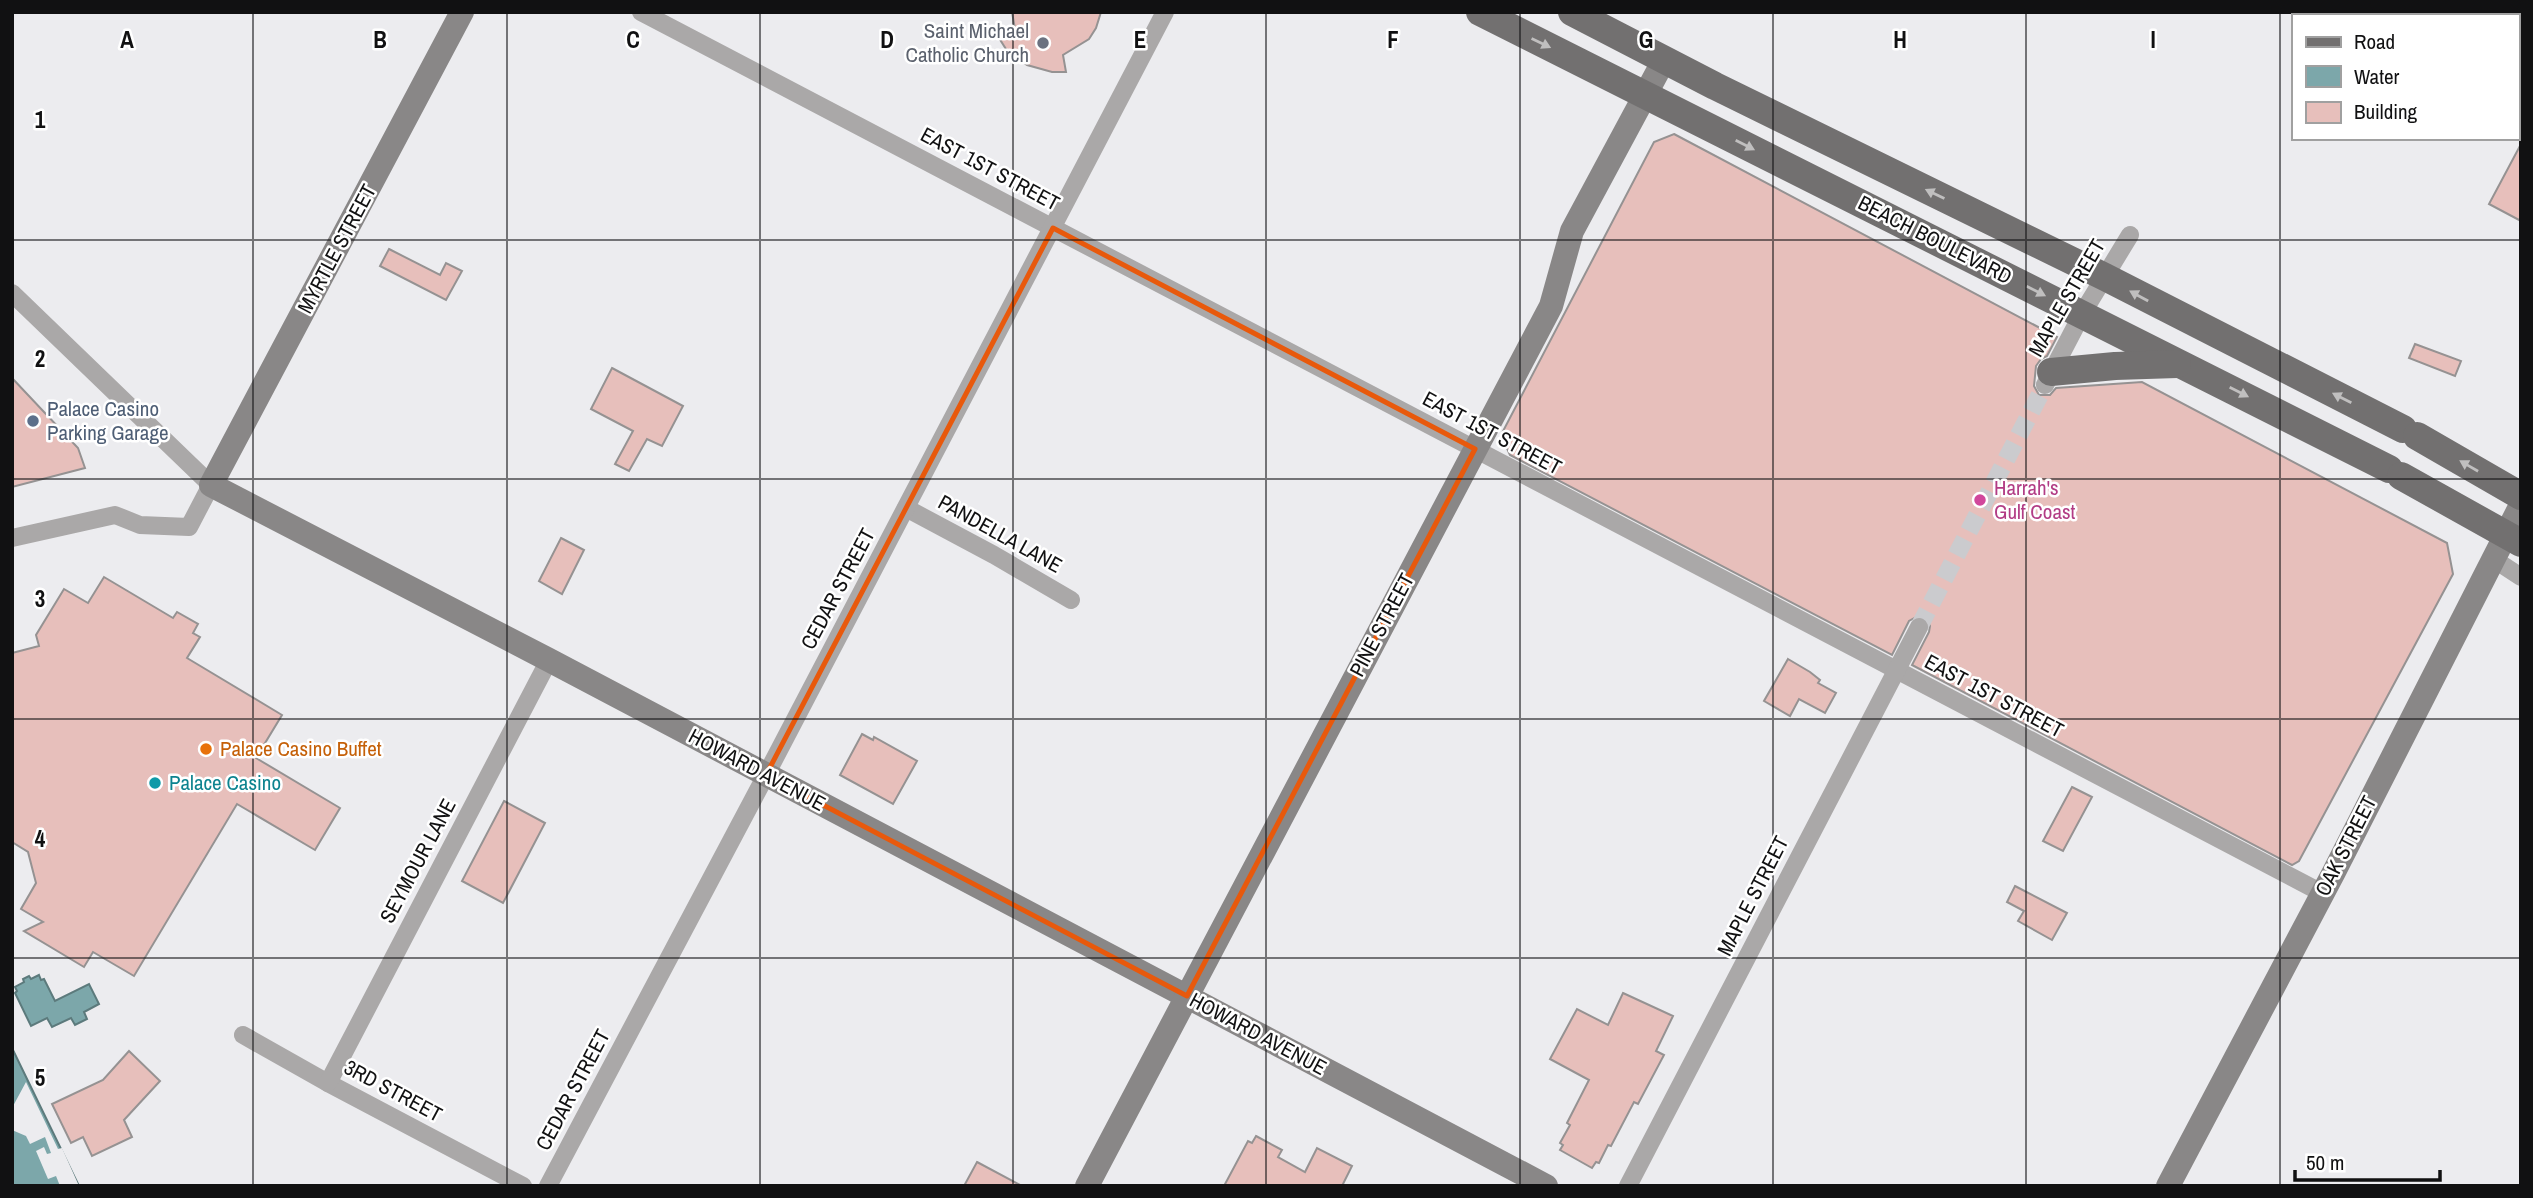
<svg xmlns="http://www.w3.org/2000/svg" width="2533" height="1198" font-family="'Archivo Narrow',sans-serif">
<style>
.water{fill:#7ca7aa;stroke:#5c7a7c;stroke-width:2}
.pier{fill:#ececef}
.building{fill:#e7bfbb;stroke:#959292;stroke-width:2}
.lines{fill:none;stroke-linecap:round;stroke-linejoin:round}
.street-tunnel{stroke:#cbcbce;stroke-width:18;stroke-dasharray:18 9;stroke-linecap:butt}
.street{stroke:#aaa8a8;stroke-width:18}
.secondary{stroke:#898787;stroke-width:24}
.primary{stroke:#727070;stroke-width:28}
.oneway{fill:#c0bfbf}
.marked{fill:none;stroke:#e8590c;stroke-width:5;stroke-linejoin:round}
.grid{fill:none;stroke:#111112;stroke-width:2;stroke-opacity:0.55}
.worship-dot{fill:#6b7280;stroke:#fff;stroke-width:2.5}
.service-dot{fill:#5c6f8a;stroke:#fff;stroke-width:2.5}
.hotel-dot{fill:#d1479c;stroke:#fff;stroke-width:2.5}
.food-dot{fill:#e8710a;stroke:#fff;stroke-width:2.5}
.culture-dot{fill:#0f9aa8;stroke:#fff;stroke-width:2.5}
.labels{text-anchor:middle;stroke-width:5;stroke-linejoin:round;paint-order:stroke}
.worship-label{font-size:21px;fill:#5b616d;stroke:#fff;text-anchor:end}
.street-label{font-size:21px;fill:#111112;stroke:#fff}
.service-label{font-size:21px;fill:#4e5e75;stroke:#fff;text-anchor:start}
.hotel-label{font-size:21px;fill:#b23c85;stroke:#fff;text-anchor:start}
.food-label{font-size:21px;fill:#c56008;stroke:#fff;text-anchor:start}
.culture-label{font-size:21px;fill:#0d838f;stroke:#fff;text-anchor:start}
.grid-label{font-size:23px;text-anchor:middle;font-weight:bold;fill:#111112;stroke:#fff;stroke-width:5;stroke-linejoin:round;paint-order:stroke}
</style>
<rect width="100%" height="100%" fill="#ececef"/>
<!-- water -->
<g class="water">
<polygon points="39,975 41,980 44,979 55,1001 89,984 99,1004 84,1012 87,1019 75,1025 71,1018 52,1027 47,1018 31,1026 15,993 17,991 15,987 24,982 23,979 29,976 31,979"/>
<polygon points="12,1048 79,1186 12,1186"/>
</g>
<!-- pier -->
<polygon class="pier" points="26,1082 58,1149 62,1148 79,1186 60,1186 56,1176 48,1179 36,1151 44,1147 47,1154 51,1153 45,1137 30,1144 26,1136 12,1130 12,1108"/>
<!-- building -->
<g class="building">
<polygon points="1012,12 1101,12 1096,28 1089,39 1063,55 1066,72 1052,72 1027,65 1006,49 999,38 1015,29"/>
<polygon points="1674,134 2057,337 2047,356 2041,359 2036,366 2034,386 2039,395 2050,395 2056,388 2142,382 2447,543 2453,574 2299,861 2292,865 1912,665 1929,632 1930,626 1925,617 1918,616 1909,621 1892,655 1510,455 1501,435 1654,142"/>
<polygon points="2521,144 2521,221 2489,204"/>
<polygon points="389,249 440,275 446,263 462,271 446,300 380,266"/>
<polygon points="2415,344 2461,361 2455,376 2409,358"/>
<polygon points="612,368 683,406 662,446 647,439 629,471 615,464 633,431 591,409"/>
<polygon points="12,378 78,448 85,468 12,487"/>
<polygon points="561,538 584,550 562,594 539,581"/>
<polygon points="104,577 173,618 177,612 198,624 193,633 200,637 187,658 282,715 256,758 340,808 315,850 237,804 134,976 93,952 84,967 24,931 43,922 21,909 36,883 28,852 12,842 12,653 39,646 36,635 64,589 88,603"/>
<polygon points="1788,659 1810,672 1820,680 1818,683 1836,693 1825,713 1799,699 1790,716 1764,701"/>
<polygon points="862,734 873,740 874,737 917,761 893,804 840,775"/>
<polygon points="2072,787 2092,797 2063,851 2043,841"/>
<polygon points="504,801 545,823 503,903 462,881"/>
<polygon points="2015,886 2067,913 2052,940 2018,921 2024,911 2007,902"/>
<polygon points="1623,993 1673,1016 1656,1051 1664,1055 1638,1104 1634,1102 1611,1146 1608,1145 1599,1163 1596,1162 1592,1168 1560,1150 1563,1145 1560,1143 1570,1125 1567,1123 1589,1080 1550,1059 1577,1009 1608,1025"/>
<polygon points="129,1051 160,1081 124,1120 132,1137 92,1156 83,1137 71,1143 52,1104 103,1080"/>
<polygon points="1256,1136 1282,1150 1278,1157 1305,1172 1317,1148 1352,1166 1342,1186 1224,1186 1248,1141 1252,1143"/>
<polygon points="977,1162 1022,1186 964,1186"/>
</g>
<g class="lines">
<!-- street-tunnel -->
<polyline class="street-tunnel" points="1919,627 2045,385"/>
<!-- street -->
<g class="street">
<polyline points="641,12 2322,893"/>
<polyline points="12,293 211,485 189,527 140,525 115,515 12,538"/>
<polyline points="2045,385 2082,314 2130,235"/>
<polyline points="906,508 994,555 1071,600"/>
<polyline points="2492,558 2521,577"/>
<polyline points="243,1035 328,1083 523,1186"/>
<polyline points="328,1083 549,660"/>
<polyline points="548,1186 766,775 1165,12"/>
<polyline points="1628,1186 1919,627"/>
</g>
<!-- secondary -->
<g class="secondary">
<polyline points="462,12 211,485 549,660 1546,1186"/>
<polyline points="1087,1186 1551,306 1572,231 1664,60"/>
<polyline points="2168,1186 2334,872 2521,505"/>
</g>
<!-- primary -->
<g class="primary">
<polyline points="1480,12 2389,469"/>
<polyline points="1572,12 1715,86 2105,277 2403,429"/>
<polyline points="2051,372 2115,366 2177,364"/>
<polyline points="2417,436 2521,496"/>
<polyline points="2401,476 2521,543"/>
</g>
</g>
<!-- one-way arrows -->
<defs><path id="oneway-solid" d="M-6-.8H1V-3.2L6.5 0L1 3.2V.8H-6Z" transform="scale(1.75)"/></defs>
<g class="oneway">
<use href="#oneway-solid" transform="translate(1541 43) rotate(26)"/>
<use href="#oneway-solid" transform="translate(1745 145) rotate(27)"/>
<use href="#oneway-solid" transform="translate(1935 194) rotate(-154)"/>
<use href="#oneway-solid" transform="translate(2036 291) rotate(27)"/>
<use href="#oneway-solid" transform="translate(2139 296) rotate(-151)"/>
<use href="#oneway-solid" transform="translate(2239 392) rotate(27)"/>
<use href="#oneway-solid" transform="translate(2342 398) rotate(-153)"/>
<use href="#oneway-solid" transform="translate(2469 466) rotate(-150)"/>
</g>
<!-- marked area -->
<path class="marked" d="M 1053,228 L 1475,449 L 1187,996 L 766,775 Z"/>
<!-- grid -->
<path class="grid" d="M 253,12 L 253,1186M 507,12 L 507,1186M 760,12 L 760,1186M 1013,12 L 1013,1186M 1266,12 L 1266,1186M 1520,12 L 1520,1186M 1773,12 L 1773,1186M 2026,12 L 2026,1186M 2280,12 L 2280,1186M 12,240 L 2521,240M 12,479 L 2521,479M 12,719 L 2521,719M 12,958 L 2521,958"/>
<!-- markers -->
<circle class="worship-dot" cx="1043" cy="43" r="7"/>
<circle class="service-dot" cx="33" cy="421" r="7"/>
<circle class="hotel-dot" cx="1980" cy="500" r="7"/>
<circle class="food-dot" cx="206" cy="749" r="7"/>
<circle class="culture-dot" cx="155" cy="783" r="7"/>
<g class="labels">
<!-- worship labels -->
<g class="worship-label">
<text x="1029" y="38">Saint Michael<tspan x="1029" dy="24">Catholic Church</tspan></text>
</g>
<!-- street labels -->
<g class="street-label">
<text transform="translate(990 169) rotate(28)" y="7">EAST 1ST STREET</text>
<text transform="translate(1935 240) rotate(27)" y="7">BEACH BOULEVARD</text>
<text transform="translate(337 249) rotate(-62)" y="7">MYRTLE STREET</text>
<text transform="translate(2067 298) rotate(-60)" y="7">MAPLE STREET</text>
<text transform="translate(1492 433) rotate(28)" y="7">EAST 1ST STREET</text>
<text transform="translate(1000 534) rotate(29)" y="7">PANDELLA LANE</text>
<text transform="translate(838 589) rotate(-62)" y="7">CEDAR STREET</text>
<text transform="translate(1382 625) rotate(-62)" y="7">PINE STREET</text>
<text transform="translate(1994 696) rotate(28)" y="7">EAST 1ST STREET</text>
<text transform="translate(757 770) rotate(28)" y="7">HOWARD AVENUE</text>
<text transform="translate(2346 846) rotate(-63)" y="7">OAK STREET</text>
<text transform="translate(418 861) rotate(-62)" y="7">SEYMOUR LANE</text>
<text transform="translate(1753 896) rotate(-63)" y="7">MAPLE STREET</text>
<text transform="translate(1258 1034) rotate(28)" y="7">HOWARD AVENUE</text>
<text transform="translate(573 1090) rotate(-62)" y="7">CEDAR STREET</text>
<text transform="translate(393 1091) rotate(28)" y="7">3RD STREET</text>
</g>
<!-- service labels -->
<g class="service-label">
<text x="47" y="416">Palace Casino<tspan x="47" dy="24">Parking Garage</tspan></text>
</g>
<!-- hotel labels -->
<g class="hotel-label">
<text x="1994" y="495">Harrah's<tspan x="1994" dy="24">Gulf Coast</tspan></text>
</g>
<!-- food labels -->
<g class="food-label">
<text x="220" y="756">Palace Casino Buffet</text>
</g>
<!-- culture labels -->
<g class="culture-label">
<text x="169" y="790">Palace Casino</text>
</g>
</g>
<g class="grid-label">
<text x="127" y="48">A</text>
<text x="380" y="48">B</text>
<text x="633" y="48">C</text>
<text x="887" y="48">D</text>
<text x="1140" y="48">E</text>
<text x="1393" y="48">F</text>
<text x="1646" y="48">G</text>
<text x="1900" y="48">H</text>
<text x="2153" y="48">I</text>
<text x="40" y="128">1</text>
<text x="40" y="367">2</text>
<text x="40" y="607">3</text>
<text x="40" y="847">4</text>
<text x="40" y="1086">5</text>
</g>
<!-- border -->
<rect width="2533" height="1198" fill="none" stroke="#111112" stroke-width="28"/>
<!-- legend -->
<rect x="2292" y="14" width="228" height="126" fill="#ffffff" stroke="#a0a0a0" stroke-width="2"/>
<rect x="2306" y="37" width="35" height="10" fill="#727070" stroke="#a0a0a0" stroke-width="2"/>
<text x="2354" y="49" font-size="21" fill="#111112">Road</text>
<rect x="2306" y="66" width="35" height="21" fill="#7ca7aa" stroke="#a0a0a0" stroke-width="2"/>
<text x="2354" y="84" font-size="21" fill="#111112">Water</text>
<rect x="2306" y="102" width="35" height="21" fill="#e7bfbb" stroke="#a0a0a0" stroke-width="2"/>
<text x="2354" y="119" font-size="21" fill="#111112">Building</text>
<!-- scale -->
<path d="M2295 1170v10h145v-10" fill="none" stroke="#111112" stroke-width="3.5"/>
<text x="2306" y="1170" font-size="21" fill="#111112" stroke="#ffffff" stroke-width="5" paint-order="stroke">50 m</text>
</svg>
